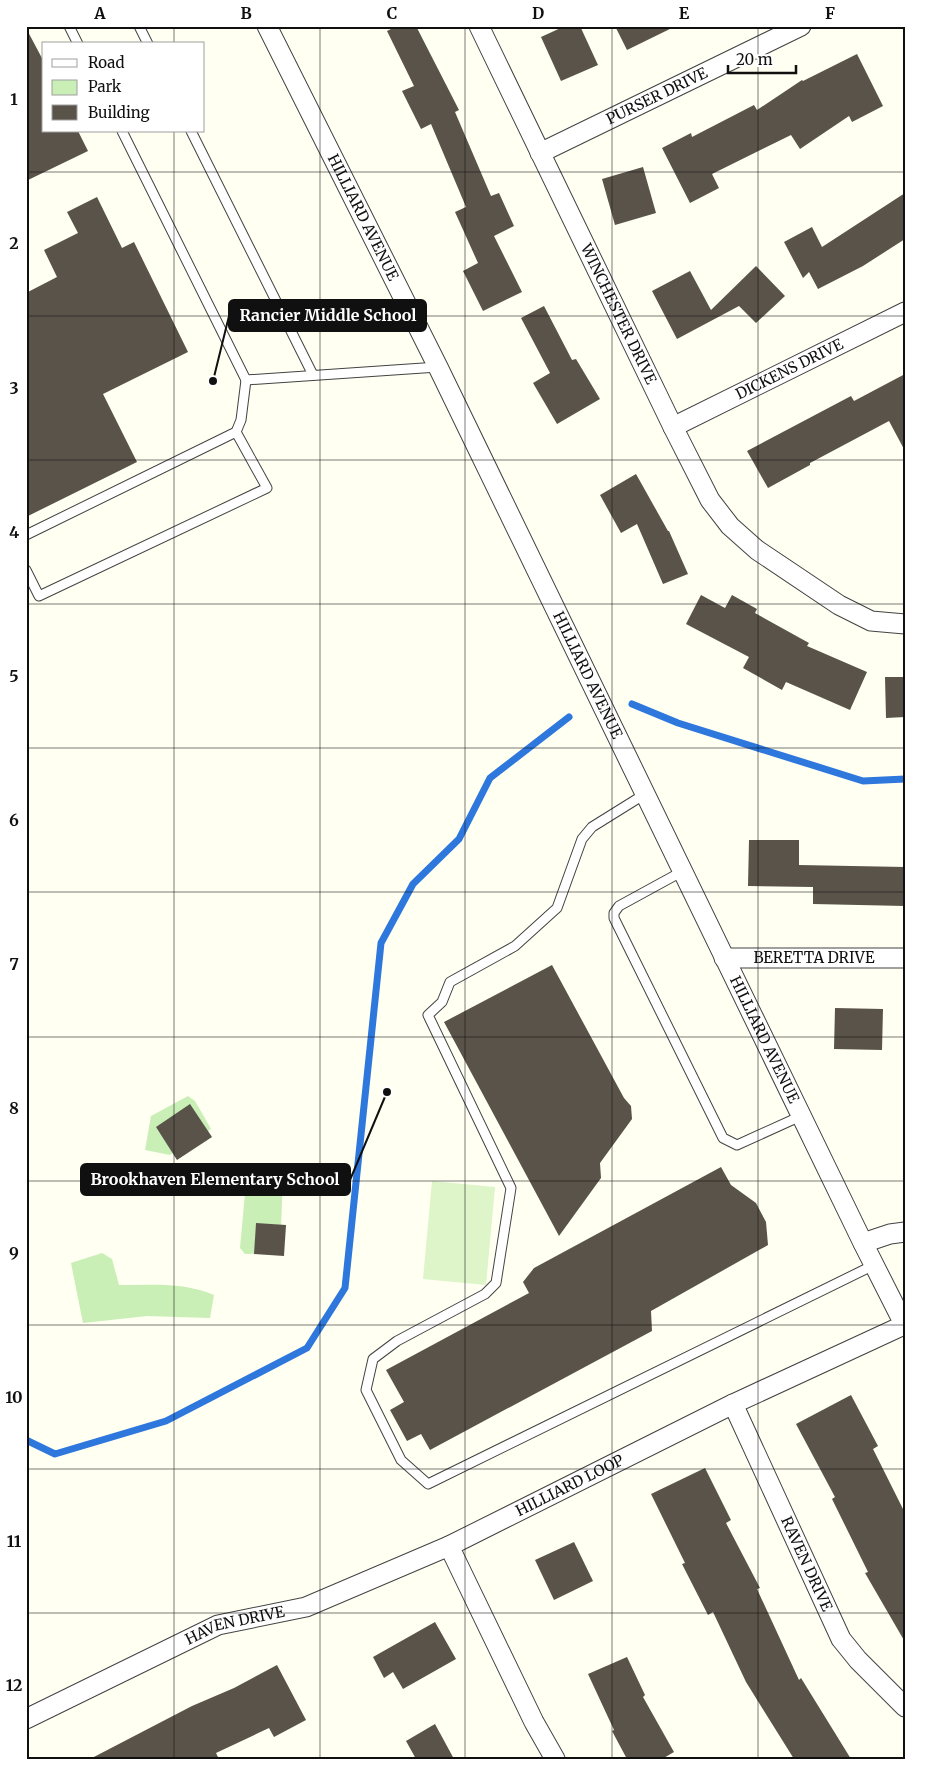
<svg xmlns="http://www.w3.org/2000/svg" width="931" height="1785" font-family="Merriweather,serif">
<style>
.green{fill:#c9efb6}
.pitch{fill:#def5c9}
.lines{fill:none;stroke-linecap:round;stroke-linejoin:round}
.stream{stroke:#2e77dd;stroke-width:7}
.building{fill:#5a534a}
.lane-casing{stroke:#434343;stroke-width:11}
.street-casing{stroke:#434343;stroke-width:21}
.lane{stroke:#fff;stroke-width:9}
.street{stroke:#fff;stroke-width:19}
.grid{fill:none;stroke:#101010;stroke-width:1;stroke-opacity:0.55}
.labels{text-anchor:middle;stroke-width:5;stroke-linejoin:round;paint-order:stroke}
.street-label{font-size:15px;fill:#101010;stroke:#fff}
.leader{fill:none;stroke:#101010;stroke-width:2}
.callout-dot{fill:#101010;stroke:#fff;stroke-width:2}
.callout{fill:#101010;stroke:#101010;stroke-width:2}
.callout-label{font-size:16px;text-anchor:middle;font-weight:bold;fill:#fff}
.neatline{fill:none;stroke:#101010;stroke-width:2}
.grid-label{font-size:16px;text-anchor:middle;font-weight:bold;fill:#101010}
</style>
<rect width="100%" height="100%" fill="#fffff2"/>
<!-- green -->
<g class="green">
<polygon points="188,1096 195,1101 211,1129 170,1155 145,1150 151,1116"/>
<polygon points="247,1172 274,1172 283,1177 280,1253 245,1254 240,1248"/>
<path d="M 102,1253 L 112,1259 L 119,1285 C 151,1285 185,1282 214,1295 L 210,1318 L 147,1316 L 83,1323 L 71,1263 Z"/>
</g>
<!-- pitch -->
<polygon class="pitch" points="432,1181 495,1187 486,1285 423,1279"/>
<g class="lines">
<!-- stream -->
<g class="stream">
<polyline points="632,704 678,723 863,781 905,779"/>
<polyline points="26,1440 55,1454 166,1421 307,1348 345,1288 381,943 413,884 459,839 490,778 569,717"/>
</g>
</g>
<!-- building -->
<g class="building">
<polygon points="397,26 416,26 459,110 455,112 491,196 499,193 514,226 494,236 522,292 483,311 463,271 478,263 455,212 466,207 431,124 421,129 402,91 414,86 387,31"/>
<polygon points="565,26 580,26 598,65 561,81 541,37"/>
<polygon points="615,26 676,26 627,50"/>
<polygon points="26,28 44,62 44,131 78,131 88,151 26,181"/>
<polygon points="857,54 883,106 852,122 849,116 800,149 791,135 712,174 719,188 690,203 662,148 691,133 692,137 754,105 757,110 802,80 803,81"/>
<polygon points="643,167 656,213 615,225 602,179"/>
<polygon points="905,193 905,239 863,266 818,289 809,272 803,278 784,242 812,227 822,247"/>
<polygon points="97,197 122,248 134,242 188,352 103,394 137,462 26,517 26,293 57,277 44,250 78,233 67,212"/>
<polygon points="756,266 785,296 756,323 739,306 677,339 652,291 690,271 711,310"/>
<polygon points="544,306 572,360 576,359 600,399 557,424 533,383 550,373 521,318"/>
<polygon points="905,374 905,451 889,421 810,463 810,465 768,488 747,451 851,396 854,401"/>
<polygon points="636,474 668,531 669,531 688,574 663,584 637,524 621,533 600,495"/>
<polygon points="701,595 725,608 732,595 757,609 755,613 809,643 807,646 867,672 850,710 786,682 782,690 743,668 749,657 686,624"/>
<polygon points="885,677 905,677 905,717 886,718"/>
<polygon points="749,840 799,840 799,865 905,867 905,906 813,904 813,887 748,886"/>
<polygon points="552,965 624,1098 631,1106 632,1119 600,1163 601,1178 559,1236 444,1022"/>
<polygon points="835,1008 883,1009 882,1050 834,1049"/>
<polygon points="190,1104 212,1137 177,1160 156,1127"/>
<polygon points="721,1167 731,1185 756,1203 766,1222 768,1245 651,1311 652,1331 430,1450 421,1434 407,1441 390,1410 404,1402 386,1370 529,1293 523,1282 534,1268"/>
<polygon points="256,1223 286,1225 284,1256 254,1254"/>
<polygon points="851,1395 878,1446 873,1449 905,1513 905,1642 865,1573 868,1572 832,1499 835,1497 796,1424"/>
<polygon points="705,1468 731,1520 726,1523 760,1588 757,1589 799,1680 801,1678 851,1759 794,1759 746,1682 713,1612 708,1615 682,1564 685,1563 651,1494"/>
<polygon points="574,1542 593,1581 554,1600 535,1560"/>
<polygon points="435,1622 456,1659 403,1689 393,1672 384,1678 373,1657"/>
<polygon points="627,1657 645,1695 643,1697 674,1752 662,1759 627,1759 612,1731 614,1730 588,1674"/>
<polygon points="277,1665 306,1720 274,1737 269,1728 216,1753 219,1759 90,1759 192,1706 234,1688"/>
<polygon points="435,1724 454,1759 416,1759 406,1741"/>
</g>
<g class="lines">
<defs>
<g id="lane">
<polyline points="69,26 78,44"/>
<polyline points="139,26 148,44"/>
<polyline points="122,131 246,380 438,367"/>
<polyline points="191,131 313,375"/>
<polyline points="26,535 236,432 241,420 246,380"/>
<polyline points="26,570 39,596 267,488 236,432"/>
<polyline points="645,794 592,827 582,839 557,908 515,946 450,982 442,1002 428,1015 511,1188 496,1283 485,1294 397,1341 373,1359 366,1390 401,1460 428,1484 874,1265"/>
<polyline points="683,871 619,906 614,913 614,918 723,1138 737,1145 801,1116"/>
</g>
<g id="street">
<path id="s1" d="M 267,26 L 438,367 L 863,1243 L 905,1326"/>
<path id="s2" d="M 479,26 L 673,427 L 710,500 L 730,526 L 757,550 L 839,605 L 871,621 L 905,624"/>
<path id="s3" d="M 540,153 L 801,26"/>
<path id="s4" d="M 673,427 L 905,312"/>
<path id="s5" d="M 724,958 L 905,958"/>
<polyline points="863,1243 890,1234 905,1232"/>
<path id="s6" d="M 733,1404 L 841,1639 L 858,1660 L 905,1707"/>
<polyline points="449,1546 534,1722 555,1759"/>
<path id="s7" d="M 26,1719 L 218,1625 L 306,1607 L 449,1546 L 733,1404 L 904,1325"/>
</g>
</defs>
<!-- lane casing -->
<use href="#lane" class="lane-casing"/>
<!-- street casing -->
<use href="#street" class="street-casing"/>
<!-- lane -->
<use href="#lane" class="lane"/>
<!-- street -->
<use href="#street" class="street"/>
</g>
<!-- grid -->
<path class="grid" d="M 174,26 L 174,44M 320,26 L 320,1759M 465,26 L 465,1759M 612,26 L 612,1759M 758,26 L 758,1759M 174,131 L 174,1759M 26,172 L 905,172M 26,316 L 905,316M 26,460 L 905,460M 26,604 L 905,604M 26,748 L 905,748M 26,892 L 905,892M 26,1037 L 905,1037M 26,1181 L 905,1181M 26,1325 L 905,1325M 26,1469 L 905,1469M 26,1613 L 905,1613"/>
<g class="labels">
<!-- street labels -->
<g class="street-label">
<text dy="5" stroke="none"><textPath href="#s3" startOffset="130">PURSER DRIVE</textPath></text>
<text dy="5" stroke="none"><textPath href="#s1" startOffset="214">HILLIARD AVENUE</textPath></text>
<text dy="5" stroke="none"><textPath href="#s2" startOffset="320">WINCHESTER DRIVE</textPath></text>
<text dy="5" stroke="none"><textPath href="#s4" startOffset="130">DICKENS DRIVE</textPath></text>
<text dy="5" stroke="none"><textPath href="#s1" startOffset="724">HILLIARD AVENUE</textPath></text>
<text dy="5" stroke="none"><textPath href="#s5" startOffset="90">BERETTA DRIVE</textPath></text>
<text dy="5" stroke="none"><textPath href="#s1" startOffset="1129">HILLIARD AVENUE</textPath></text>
<text dy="5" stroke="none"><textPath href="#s7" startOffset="594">HILLIARD LOOP</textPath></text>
<text dy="5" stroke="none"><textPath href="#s6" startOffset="176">RAVEN DRIVE</textPath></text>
<text dy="5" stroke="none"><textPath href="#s7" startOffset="230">HAVEN DRIVE</textPath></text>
</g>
</g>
<!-- callouts -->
<path class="leader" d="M213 381L229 316M387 1092L350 1180"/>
<g class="callout-dot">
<circle cx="213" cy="381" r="5"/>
<circle cx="387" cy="1092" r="5"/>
</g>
<g class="callout">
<rect x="229" y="300" width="197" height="31" rx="5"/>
<rect x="81" y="1164" width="269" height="31" rx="5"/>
</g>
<g class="callout-label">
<text x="328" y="321">Rancier Middle School</text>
<text x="215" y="1185">Brookhaven Elementary School</text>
</g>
<!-- border -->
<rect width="931" height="1785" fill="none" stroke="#ffffff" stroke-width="55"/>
<!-- legend -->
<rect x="42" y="42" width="162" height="90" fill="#ffffff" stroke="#9f9f9f"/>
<rect x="52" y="59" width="25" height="8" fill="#ffffff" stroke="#9f9f9f"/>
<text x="88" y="68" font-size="15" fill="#101010">Road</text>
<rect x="52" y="80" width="25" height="15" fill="#c9efb6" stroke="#9f9f9f"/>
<text x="88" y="92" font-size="15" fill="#101010">Park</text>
<rect x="52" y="105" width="25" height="15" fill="#5a534a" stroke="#9f9f9f"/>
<text x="88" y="118" font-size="15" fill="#101010">Building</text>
<!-- scale -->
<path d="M728 65v8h68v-8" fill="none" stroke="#101010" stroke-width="2.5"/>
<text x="736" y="65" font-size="15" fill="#101010" stroke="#ffffff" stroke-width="4" paint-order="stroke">20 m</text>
<rect x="28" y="28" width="876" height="1730" class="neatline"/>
<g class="grid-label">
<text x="100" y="19">A</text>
<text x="246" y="19">B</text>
<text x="392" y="19">C</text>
<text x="538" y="19">D</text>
<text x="684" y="19">E</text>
<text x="830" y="19">F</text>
<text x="14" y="105">1</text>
<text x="14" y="249">2</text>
<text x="14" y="394">3</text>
<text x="14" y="538">4</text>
<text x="14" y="682">5</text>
<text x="14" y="826">6</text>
<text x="14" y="970">7</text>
<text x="14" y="1114">8</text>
<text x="14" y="1259">9</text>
<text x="14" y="1403">10</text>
<text x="14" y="1547">11</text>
<text x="14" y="1691">12</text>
</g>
</svg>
